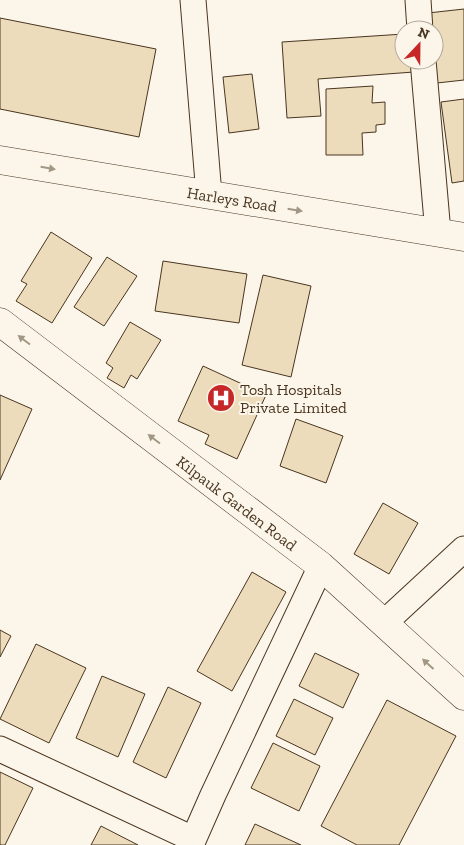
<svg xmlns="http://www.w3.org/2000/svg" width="464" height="845" font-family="'Zilla Slab',serif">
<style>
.building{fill:#ecdcbc;stroke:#4a3520}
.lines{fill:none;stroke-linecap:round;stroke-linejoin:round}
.minor-casing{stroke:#4a3520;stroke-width:27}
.secondary-casing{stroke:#4a3520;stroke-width:29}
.minor{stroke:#fbf6e9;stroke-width:25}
.secondary{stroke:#fbf6e9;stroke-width:28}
.oneway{fill:#a29684}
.labels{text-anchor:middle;stroke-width:4;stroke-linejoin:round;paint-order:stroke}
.street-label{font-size:16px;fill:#4a3520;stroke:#fbf6e9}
.poi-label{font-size:16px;fill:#4a3520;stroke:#fbf6e9;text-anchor:start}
</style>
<rect width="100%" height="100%" fill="#fbf6e9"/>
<!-- building -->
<g class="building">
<polygon points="464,9 464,80 437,83 434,59 434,30 430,30 428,13"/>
<polygon points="0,18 156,49 139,137 0,109"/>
<polygon points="404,34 404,60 413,60 414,72 318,79 321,116 287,118 282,42"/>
<polygon points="252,74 259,129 229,133 223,77"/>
<polygon points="373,86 372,103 385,102 385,124 376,125 376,132 362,133 363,155 326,155 326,89"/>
<polygon points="464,99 464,181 452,183 441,102"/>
<polygon points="51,232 92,258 52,323 16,301 27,284 21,281"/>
<polygon points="107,257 137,276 104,326 74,307"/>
<polygon points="163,261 247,274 239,323 155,311"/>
<polygon points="263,275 311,286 291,377 242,365"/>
<polygon points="130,322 161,340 137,379 131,375 124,388 107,378 113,368 106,363"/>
<polygon points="203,366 266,395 237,459 205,444 209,435 178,421"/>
<polygon points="0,395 32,409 0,480"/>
<polygon points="296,419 343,436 326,483 280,466"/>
<polygon points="383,503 418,523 389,574 354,554"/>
<polygon points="252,572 286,592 232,691 197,671"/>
<polygon points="0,630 11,636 0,657"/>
<polygon points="36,644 86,668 49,743 0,719"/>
<polygon points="315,653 359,674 343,708 299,686"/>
<polygon points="102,676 145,694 118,757 76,738"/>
<polygon points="168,687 201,703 166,778 133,762"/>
<polygon points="294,699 333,718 315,755 276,736"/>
<polygon points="387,700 456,736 399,845 357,845 321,826"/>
<polygon points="273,743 320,766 299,811 251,788"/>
<polygon points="0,772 33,788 5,845 0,845"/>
<polygon points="255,824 301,845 245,845"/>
<polygon points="101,826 138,845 91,845"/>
</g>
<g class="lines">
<defs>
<g id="minor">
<polyline points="193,0 209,195"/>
<polyline points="418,0 420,30"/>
<polyline points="423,60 438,233"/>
<polyline points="384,623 464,549"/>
<polyline points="0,749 193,839"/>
<polyline points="191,845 213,795 321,566"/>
</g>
<g id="secondary">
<polyline points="0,160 464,237"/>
<polyline points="0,322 321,566 464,696"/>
</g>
</defs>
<!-- minor casing -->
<use href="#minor" class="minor-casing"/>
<!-- secondary casing -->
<use href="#secondary" class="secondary-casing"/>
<!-- minor -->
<use href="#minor" class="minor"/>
<!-- secondary -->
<use href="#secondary" class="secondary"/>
</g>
<!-- one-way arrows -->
<defs><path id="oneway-solid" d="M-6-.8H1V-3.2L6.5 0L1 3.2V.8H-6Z" transform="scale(1.25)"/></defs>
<g class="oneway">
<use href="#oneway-solid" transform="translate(48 168) rotate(10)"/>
<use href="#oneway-solid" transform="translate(295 210) rotate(9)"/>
<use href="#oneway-solid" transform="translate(24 340) rotate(-143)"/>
<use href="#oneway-solid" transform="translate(154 439) rotate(-143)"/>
<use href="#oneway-solid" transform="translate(428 664) rotate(-138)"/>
</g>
<!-- icons -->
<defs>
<symbol id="hospital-disc" viewBox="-11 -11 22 22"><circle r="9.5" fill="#c62828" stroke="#fbf6e9"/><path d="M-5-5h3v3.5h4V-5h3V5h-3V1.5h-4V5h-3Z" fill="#fff"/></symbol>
</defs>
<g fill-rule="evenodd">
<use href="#hospital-disc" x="205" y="382" width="32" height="32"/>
</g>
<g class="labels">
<!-- street labels -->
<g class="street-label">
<text transform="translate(232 199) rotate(9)" y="6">Harleys Road</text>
<text transform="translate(237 503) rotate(37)" y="6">Kilpauk Garden Road</text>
</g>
<!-- poi labels -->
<g class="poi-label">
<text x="240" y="395">Tosh Hospitals<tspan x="240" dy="18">Private Limited</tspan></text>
</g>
</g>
<!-- north arrow -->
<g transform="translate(419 45) rotate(22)"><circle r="24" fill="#fbf6e9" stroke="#b4a999"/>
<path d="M0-4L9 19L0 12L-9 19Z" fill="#c62828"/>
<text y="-8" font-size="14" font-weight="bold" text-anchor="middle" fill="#4a3520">N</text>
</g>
</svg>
